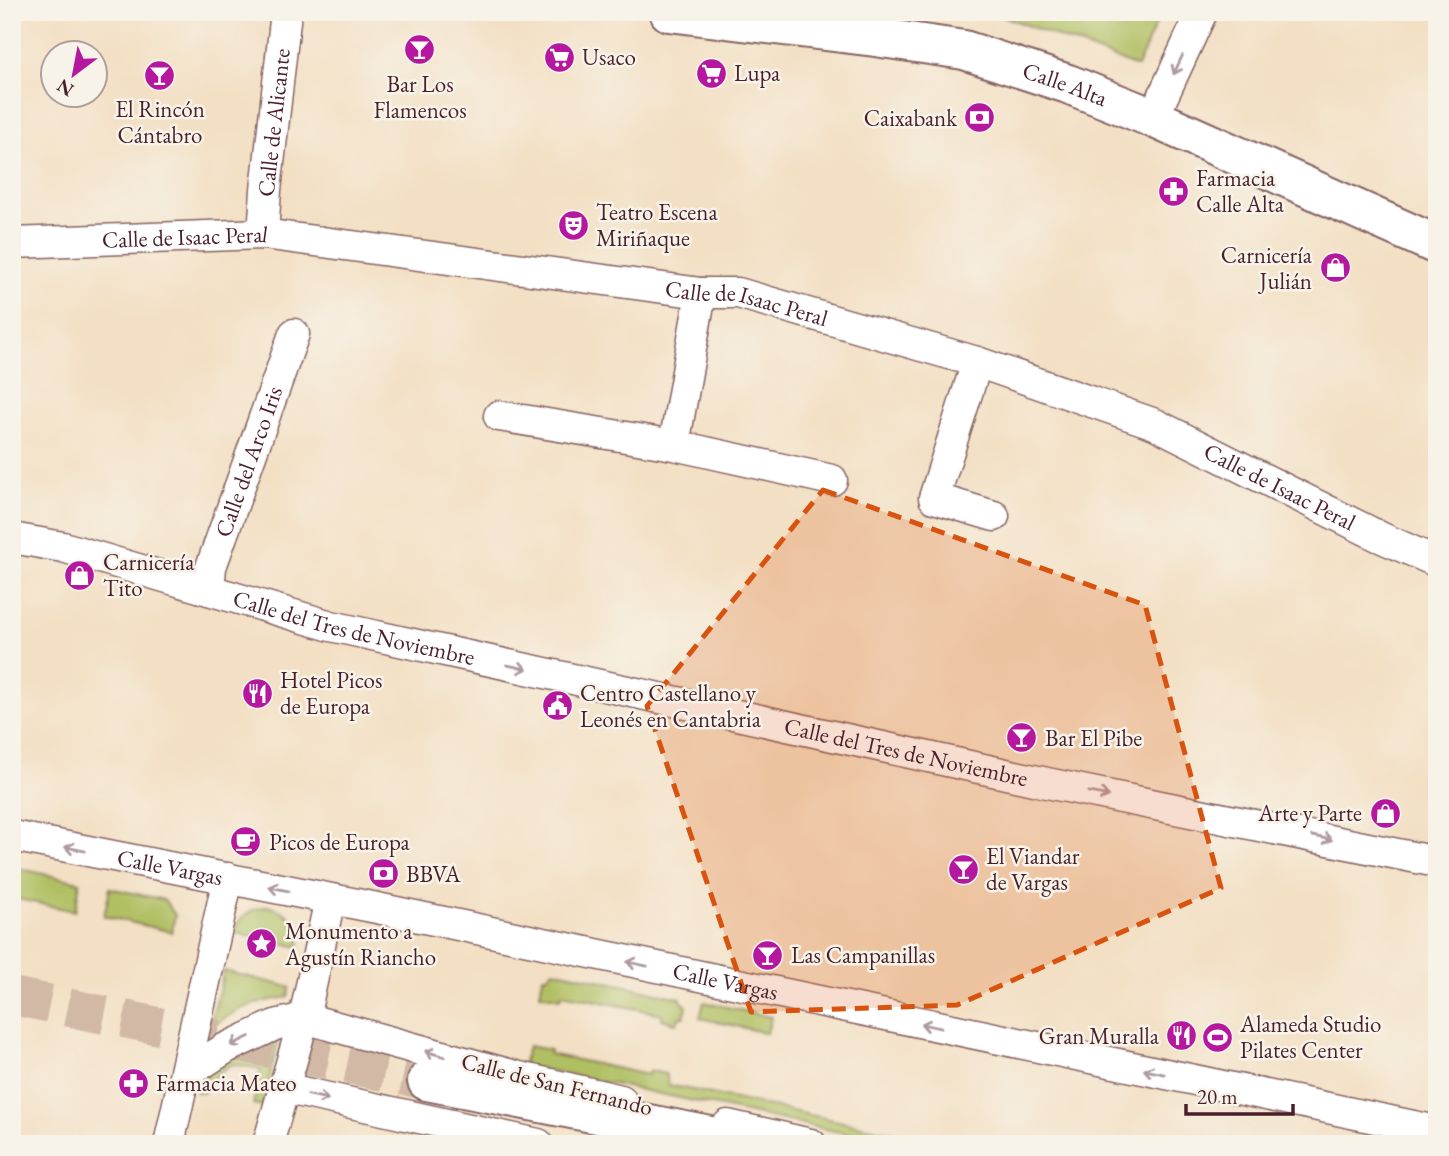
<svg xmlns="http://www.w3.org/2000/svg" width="1449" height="1156" font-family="'EB Garamond',serif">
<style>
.green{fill:#b0bf62;stroke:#7d6f46;stroke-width:2}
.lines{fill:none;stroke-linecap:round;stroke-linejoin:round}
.primary-tunnel{stroke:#d1b9a5;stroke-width:38;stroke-dasharray:38 19;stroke-linecap:butt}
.street-casing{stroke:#856260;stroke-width:33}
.secondary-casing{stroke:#856260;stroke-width:42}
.primary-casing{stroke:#856260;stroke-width:42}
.street{stroke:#fff;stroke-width:30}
.secondary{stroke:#fff;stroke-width:38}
.primary{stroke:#fff;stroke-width:38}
.oneway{stroke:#ae9aa0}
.marked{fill:#d8530f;fill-opacity:0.2;stroke:#d8530f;stroke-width:5;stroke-dasharray:14 9;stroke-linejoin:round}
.labels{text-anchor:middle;stroke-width:5;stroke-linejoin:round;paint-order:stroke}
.poi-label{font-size:23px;fill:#4a1f2b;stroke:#f7f3e8;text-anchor:start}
.street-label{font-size:23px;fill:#4a1f2b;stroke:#f7f3e8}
</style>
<rect width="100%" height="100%" fill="#f7f3e8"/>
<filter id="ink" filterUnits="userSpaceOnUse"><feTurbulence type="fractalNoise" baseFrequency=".0143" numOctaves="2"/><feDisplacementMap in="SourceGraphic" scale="14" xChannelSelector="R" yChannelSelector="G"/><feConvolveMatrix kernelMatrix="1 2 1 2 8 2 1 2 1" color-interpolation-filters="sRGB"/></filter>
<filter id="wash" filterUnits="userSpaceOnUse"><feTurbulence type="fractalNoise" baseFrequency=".00686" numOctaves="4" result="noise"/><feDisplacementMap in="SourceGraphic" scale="28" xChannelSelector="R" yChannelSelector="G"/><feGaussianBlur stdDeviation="1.57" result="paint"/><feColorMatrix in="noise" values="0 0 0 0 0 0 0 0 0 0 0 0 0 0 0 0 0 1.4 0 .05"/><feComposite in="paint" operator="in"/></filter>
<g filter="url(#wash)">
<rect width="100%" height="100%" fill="#f3dfc3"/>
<!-- green -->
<g class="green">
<polygon points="992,12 1161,12 1137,67"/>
<polygon points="12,867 80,882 75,911 12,898"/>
<polygon points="110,888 164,900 175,915 172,932 104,916"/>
<path d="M 268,906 C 289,911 302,925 299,947 L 234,932 C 240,915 251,909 268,906 Z"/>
<polygon points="553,970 681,998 681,1001 687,1006 684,1017 680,1017 676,1023 662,1019 662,1014 562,994 561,998 540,994 543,976 546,977"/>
<path d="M 224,971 L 290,987 L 288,997 C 255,1002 234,1008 209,1030 Z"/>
<polygon points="704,1002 771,1017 767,1033 700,1018"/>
<path d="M 279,1037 L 263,1106 L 253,1104 L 261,1069 L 232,1064 C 220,1072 209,1079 204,1093 L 196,1092 C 205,1064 253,1050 279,1037 Z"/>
<polygon points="528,1046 550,1050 549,1054 648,1075 649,1071 666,1074 669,1085 947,1144 896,1144 523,1065"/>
</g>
</g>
<g filter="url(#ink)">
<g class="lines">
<!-- primary-tunnel -->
<polyline class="primary-tunnel" points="12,996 427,1081"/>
<defs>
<g id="street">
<polyline points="1153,118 1202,12"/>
<path id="s1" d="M 263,234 L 266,190 L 286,12"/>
<path id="s2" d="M 12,243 L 263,234 L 701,293 L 738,293 L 977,362 L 1155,424 L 1380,537 L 1437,562"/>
<polyline points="977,362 934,498 994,516"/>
<polyline points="499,416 674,445 832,480"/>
<polyline points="674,445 701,293"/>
<path id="s3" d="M 12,538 L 63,547 L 331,626 L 1047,783 L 1437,862"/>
<path id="s4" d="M 209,590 L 211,567 L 294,334"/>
<path id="s5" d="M 12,836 L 377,908 L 1437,1131"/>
<polyline points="182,1086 190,1071 226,1048 275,1025 304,1018 519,1077 621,1100"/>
<polyline points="283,1088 538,1144"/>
<polyline points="728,1125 811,1144"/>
<polyline points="169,1144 228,878"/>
<polyline points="268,1144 304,1018 330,899"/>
</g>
<g id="secondary">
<path id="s6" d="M 669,12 L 875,37 L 964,50 L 1068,84 L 1153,118 L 1437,245"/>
</g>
<polyline id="primary" points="427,1081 752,1144"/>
</defs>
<!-- street casing -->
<use href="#street" class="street-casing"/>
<!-- secondary casing -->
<use href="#secondary" class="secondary-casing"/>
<!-- primary casing -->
<use href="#primary" class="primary-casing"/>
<!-- street -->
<use href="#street" class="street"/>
<!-- secondary -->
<use href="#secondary" class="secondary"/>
<!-- primary -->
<use href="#primary" class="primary"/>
</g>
<!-- one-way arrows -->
<defs><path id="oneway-shaft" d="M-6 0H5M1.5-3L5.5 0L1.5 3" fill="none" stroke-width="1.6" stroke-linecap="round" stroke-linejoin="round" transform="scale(1.75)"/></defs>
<g class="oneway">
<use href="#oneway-shaft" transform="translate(1178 65) rotate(115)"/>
<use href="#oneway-shaft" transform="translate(517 667) rotate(12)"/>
<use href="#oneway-shaft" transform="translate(1099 794) rotate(11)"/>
<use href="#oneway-shaft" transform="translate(1322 838) rotate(11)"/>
<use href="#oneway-shaft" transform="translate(75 849) rotate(-168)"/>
<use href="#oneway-shaft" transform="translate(279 889) rotate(-168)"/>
<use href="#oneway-shaft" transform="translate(637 964) rotate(-168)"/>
<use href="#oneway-shaft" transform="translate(931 1026) rotate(-168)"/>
<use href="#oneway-shaft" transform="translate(240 1041) rotate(154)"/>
<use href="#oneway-shaft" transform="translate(435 1054) rotate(-164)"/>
<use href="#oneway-shaft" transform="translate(1154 1072) rotate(-168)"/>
<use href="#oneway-shaft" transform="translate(318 1097) rotate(13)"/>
</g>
</g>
<!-- marked area -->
<path class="marked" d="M 823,490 L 1145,605 L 1221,888 L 957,1005 L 751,1012 L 647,706 Z"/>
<!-- icons -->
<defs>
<symbol id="bar-disc" viewBox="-11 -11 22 22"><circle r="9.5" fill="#b5179e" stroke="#f7f3e8"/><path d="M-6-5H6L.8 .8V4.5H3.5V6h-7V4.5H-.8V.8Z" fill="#fff"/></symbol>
<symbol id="supermarket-disc" viewBox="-11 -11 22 22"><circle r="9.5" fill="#b5179e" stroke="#f7f3e8"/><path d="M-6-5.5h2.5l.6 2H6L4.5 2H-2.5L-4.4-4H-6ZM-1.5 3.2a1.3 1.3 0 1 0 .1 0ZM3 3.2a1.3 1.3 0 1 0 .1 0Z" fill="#fff"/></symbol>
<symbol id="bank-disc" viewBox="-11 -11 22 22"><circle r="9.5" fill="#b5179e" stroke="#f7f3e8"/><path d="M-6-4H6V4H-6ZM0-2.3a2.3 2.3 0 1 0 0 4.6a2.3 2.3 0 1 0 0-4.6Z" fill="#fff"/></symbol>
<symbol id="pharmacy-disc" viewBox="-11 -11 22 22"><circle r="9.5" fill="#b5179e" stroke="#f7f3e8"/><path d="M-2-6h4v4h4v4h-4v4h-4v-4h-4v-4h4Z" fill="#fff"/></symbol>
<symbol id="theatre-disc" viewBox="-11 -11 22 22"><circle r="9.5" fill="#b5179e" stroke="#f7f3e8"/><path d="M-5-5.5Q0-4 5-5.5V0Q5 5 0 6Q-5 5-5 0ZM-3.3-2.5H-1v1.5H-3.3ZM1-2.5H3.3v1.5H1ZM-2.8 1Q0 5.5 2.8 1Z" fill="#fff"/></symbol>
<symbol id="shop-disc" viewBox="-11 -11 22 22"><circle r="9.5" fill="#b5179e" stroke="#f7f3e8"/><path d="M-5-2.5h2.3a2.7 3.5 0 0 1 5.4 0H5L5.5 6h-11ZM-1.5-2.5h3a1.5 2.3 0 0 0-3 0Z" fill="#fff"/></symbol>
<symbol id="restaurant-disc" viewBox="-11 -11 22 22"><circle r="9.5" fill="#b5179e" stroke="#f7f3e8"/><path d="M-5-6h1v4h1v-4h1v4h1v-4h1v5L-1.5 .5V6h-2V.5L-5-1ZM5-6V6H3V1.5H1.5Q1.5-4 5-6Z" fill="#fff"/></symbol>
<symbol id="civic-disc" viewBox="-11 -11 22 22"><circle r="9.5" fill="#b5179e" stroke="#f7f3e8"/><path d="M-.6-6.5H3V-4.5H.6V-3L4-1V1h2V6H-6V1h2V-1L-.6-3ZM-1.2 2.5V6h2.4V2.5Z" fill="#fff"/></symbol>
<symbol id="cafe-disc" viewBox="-11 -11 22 22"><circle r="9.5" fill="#b5179e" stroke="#f7f3e8"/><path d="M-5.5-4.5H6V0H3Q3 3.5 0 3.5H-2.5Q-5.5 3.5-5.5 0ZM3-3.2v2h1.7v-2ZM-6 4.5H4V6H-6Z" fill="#fff"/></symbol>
<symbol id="sight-disc" viewBox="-11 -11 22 22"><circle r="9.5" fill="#b5179e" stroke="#f7f3e8"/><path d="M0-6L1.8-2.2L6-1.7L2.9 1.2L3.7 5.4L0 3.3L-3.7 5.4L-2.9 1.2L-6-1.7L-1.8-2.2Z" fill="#fff"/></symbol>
<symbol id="stadium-disc" viewBox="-11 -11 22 22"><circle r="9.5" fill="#b5179e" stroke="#f7f3e8"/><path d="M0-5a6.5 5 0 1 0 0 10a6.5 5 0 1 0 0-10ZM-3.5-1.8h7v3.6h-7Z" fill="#fff"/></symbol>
</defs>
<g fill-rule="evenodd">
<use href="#bar-disc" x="402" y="32" width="35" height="35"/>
<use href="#supermarket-disc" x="542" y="40" width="35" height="35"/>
<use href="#supermarket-disc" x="694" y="56" width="35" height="35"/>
<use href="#bar-disc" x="142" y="58" width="35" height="35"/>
<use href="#bank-disc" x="962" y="100" width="35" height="35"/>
<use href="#pharmacy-disc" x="1156" y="174" width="35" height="35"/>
<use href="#theatre-disc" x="556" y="208" width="35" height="35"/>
<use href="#shop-disc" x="1318" y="250" width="35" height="35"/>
<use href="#shop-disc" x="62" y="558" width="35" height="35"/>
<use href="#restaurant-disc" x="240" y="676" width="35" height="35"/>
<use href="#civic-disc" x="540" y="688" width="35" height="35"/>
<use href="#bar-disc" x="1004" y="720" width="35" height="35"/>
<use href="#shop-disc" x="1368" y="796" width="35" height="35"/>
<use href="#cafe-disc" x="228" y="824" width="35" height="35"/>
<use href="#bar-disc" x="946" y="852" width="35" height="35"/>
<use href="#bank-disc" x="366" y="856" width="35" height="35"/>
<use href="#sight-disc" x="244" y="926" width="35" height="35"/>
<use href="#bar-disc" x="750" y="938" width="35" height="35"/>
<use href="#restaurant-disc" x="1164" y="1018" width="35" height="35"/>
<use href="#stadium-disc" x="1200" y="1020" width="35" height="35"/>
<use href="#pharmacy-disc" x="116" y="1066" width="35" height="35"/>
</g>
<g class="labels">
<!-- poi labels -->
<g class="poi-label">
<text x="582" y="65">Usaco</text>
<text x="734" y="81">Lupa</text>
<text x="420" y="92" text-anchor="middle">Bar Los<tspan x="420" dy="26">Flamencos</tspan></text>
<text x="160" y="117" text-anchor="middle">El Rincón<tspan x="160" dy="26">Cántabro</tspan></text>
<text x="957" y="126" text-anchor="end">Caixabank</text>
<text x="1196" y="186">Farmacia<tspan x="1196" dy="26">Calle Alta</tspan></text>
<text x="596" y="220">Teatro Escena<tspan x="596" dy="26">Miriñaque</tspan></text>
<text x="1312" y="263" text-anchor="end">Carnicería<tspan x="1312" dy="26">Julián</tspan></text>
<text x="103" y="570">Carnicería<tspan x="103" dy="26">Tito</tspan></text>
<text x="280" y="688">Hotel Picos<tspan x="280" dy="26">de Europa</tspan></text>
<text x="580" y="701">Centro Castellano y<tspan x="580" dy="26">Leonés en Cantabria</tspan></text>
<text x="1045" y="746">Bar El Pibe</text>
<text x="1362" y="821" text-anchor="end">Arte y Parte</text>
<text x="269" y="850">Picos de Europa</text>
<text x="986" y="864">El Viandar<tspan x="986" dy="26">de Vargas</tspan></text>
<text x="406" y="882">BBVA</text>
<text x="285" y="939">Monumento a<tspan x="285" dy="26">Agustín Riancho</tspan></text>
<text x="791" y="963">Las Campanillas</text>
<text x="1240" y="1032">Alameda Studio<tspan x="1240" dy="26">Pilates Center</tspan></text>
<text x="1159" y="1044" text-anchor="end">Gran Muralla</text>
<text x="156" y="1091">Farmacia Mateo</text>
</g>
<!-- street labels -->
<g class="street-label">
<text dy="8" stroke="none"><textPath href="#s6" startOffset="404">Calle Alta</textPath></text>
<text dy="8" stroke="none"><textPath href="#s1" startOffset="112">Calle de Alicante</textPath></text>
<text dy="8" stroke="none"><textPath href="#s2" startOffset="173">Calle de Isaac Peral</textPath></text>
<text dy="8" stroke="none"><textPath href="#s2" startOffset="740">Calle de Isaac Peral</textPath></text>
<text dy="8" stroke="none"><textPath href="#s4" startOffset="135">Calle del Arco Iris</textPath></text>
<text dy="8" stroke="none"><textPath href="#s2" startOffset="1307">Calle de Isaac Peral</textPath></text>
<text dy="8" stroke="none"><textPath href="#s3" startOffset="354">Calle del Tres de Noviembre</textPath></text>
<text dy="8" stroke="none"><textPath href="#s3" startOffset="920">Calle del Tres de Noviembre</textPath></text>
<text dy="8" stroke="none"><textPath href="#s5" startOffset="161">Calle Vargas</textPath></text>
<text dy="8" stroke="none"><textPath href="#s5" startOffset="728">Calle Vargas</textPath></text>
<text transform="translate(557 1084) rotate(14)" y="8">Calle de San Fernando</text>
</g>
</g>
<!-- margin -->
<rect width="1449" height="1156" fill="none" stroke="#f7f3e8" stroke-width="42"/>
<!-- north arrow -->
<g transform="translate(74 74) rotate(212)"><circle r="33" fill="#f7f3e8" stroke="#b29e9c" stroke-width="2"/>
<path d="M0-5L12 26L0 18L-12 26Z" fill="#b5179e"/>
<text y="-10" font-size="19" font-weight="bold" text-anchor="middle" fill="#4a1f2b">N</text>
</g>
<!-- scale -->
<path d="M1186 1104v10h107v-10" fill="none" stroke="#4a1f2b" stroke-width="3.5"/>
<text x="1197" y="1104" font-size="21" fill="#4a1f2b" stroke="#f7f3e8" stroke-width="5" paint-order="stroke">20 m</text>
</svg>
